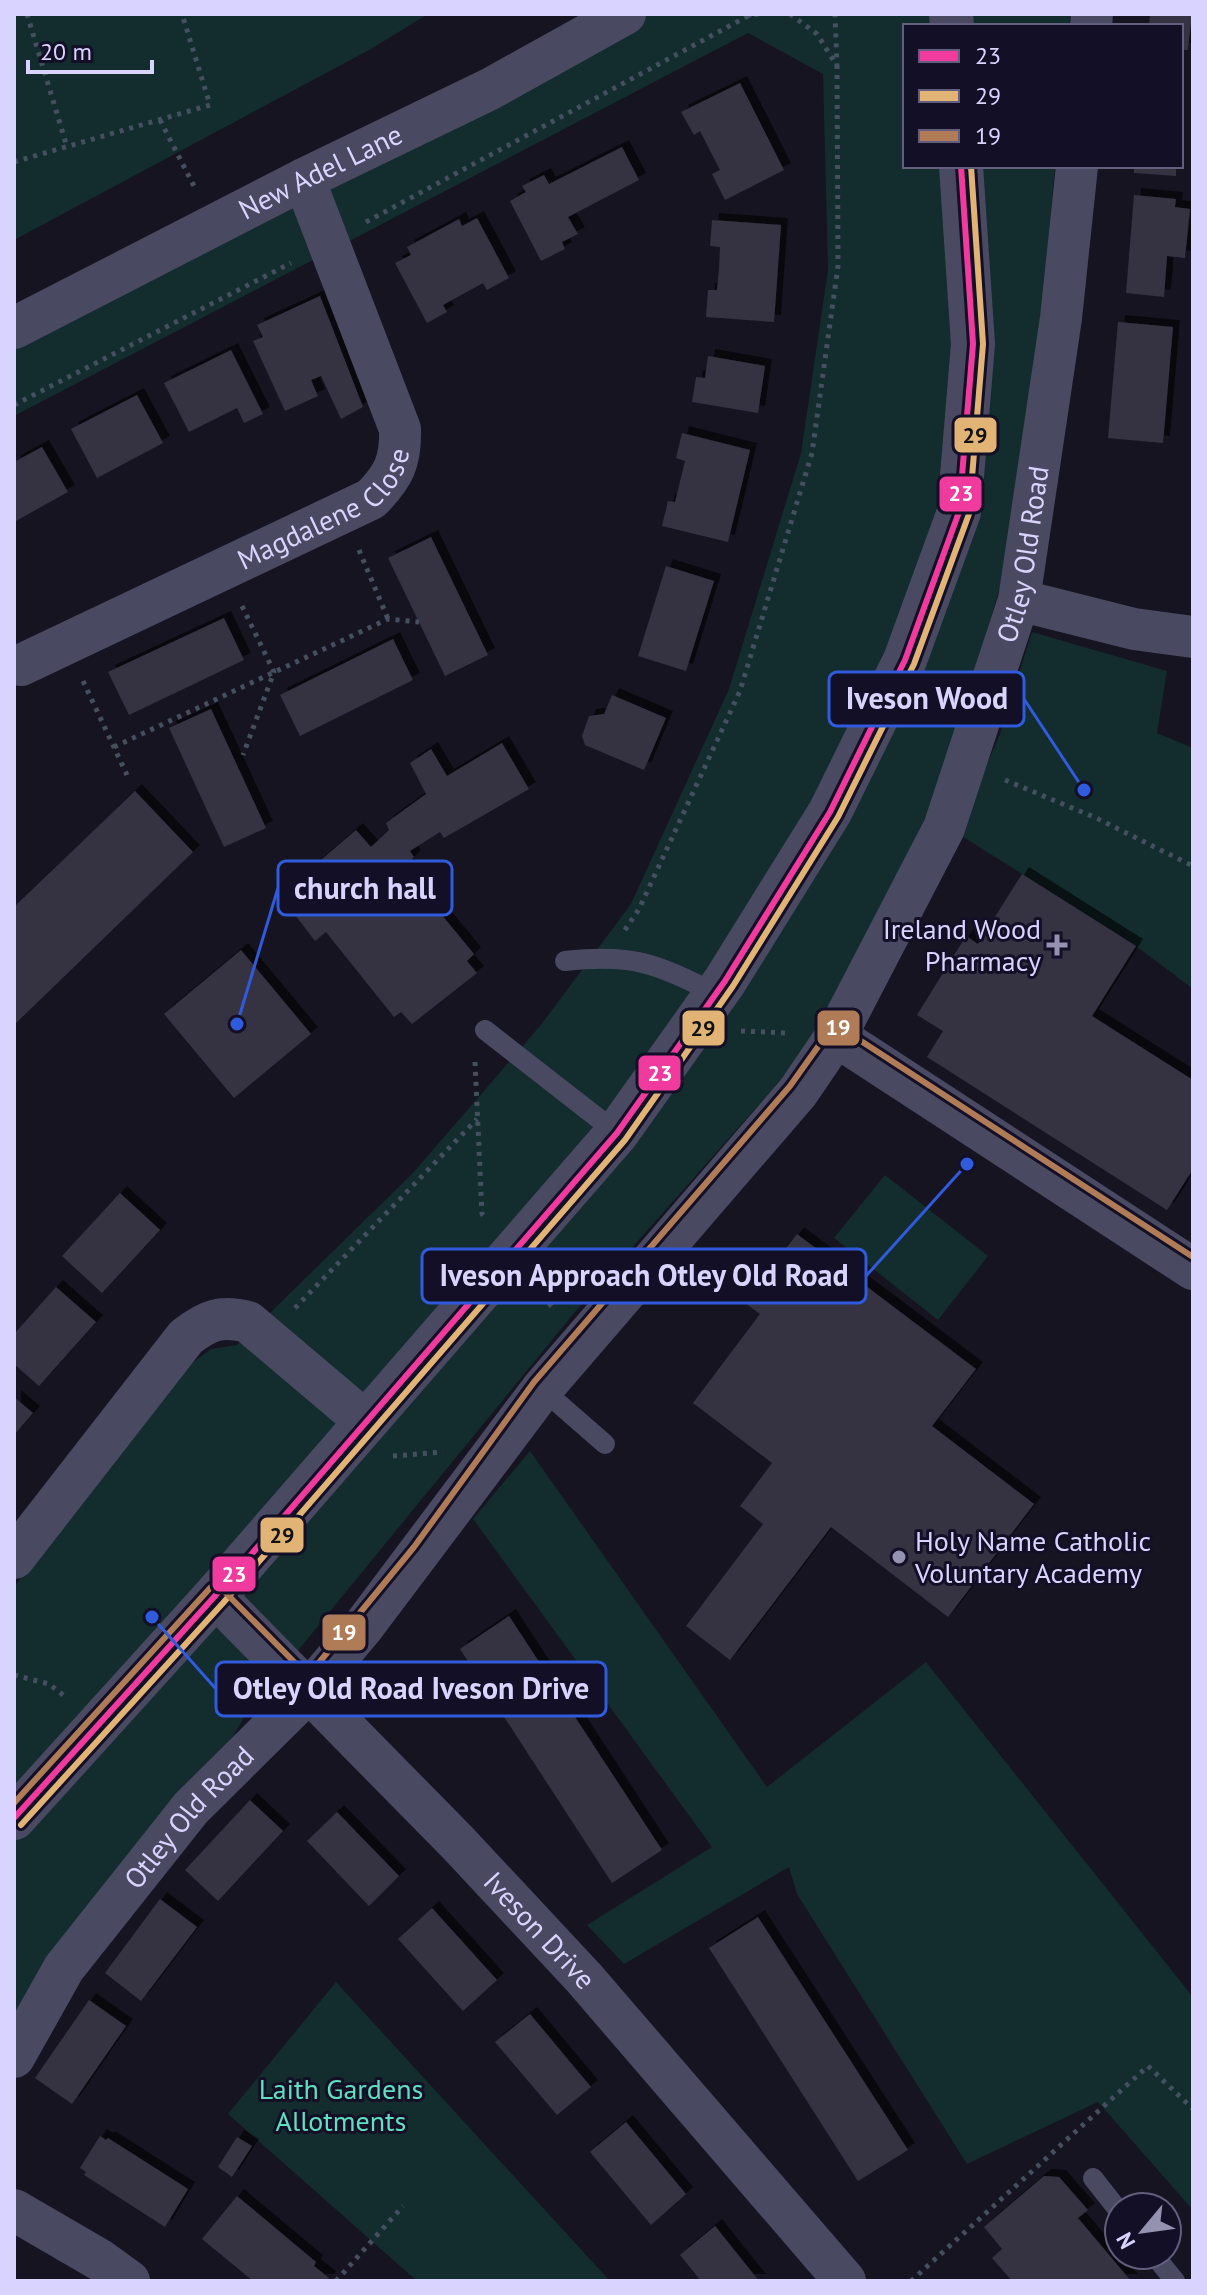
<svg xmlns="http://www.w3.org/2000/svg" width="1207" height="2295" font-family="'PT Sans',sans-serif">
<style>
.green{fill:#132c2d}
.building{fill:#343243;filter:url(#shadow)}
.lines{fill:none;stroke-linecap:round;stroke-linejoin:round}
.path{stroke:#44505f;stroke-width:5;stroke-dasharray:4 6;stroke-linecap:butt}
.service{stroke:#4a4962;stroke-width:20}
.minor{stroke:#4a4962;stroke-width:42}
.tertiary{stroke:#4a4962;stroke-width:44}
.bus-1-casing{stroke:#130f26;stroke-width:12}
.bus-2-casing{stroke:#130f26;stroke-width:12}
.bus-3-casing{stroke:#130f26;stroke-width:12}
.bus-1{stroke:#f13a9d;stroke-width:6}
.bus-2{stroke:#e1b475;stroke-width:6}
.bus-3{stroke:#b07c57;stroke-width:6}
.poi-dot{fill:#9591b1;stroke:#130f26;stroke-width:3}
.labels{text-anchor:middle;stroke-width:6;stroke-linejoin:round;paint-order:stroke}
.street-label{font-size:28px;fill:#d9d4ff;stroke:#130f26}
.poi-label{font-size:28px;fill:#d9d4ff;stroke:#130f26;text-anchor:end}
.park-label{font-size:28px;fill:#5fe0c0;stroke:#130f26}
.leader{fill:none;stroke:#305bdc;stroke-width:3}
.callout-dot{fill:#305bdc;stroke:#130f26;stroke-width:3}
.callout{fill:#130f26;stroke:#305bdc;stroke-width:3}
.callout-label{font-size:30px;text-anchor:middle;font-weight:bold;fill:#d9d4ff}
.line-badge{stroke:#130f26;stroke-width:3}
.badge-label{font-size:22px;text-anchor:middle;font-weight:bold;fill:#fff}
.pale-badge-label{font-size:22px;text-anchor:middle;font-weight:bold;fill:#111}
</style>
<defs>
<filter id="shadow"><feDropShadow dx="7" dy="-7" stdDeviation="0" flood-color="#0009"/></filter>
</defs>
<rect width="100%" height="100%" fill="#161421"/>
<!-- green -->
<g class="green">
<polygon points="14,14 428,14 371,49 14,240"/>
<polygon points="625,14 1070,14 1069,26 905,26 905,166 1055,166 1042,310 1001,583 967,700 926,823 802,1056 575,1312 246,1714 191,1808 14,2057 14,1587 187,1367 211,1349 237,1345 412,1174 540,1026 631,904 729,689 801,453 828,270 823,74 748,33 14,416 14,328"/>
<polygon points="1032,632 1167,671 1157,733 1193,748 1193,989 1136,946 957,833 1000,734"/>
<polygon points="885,1175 988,1256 938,1320 834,1238"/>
<polygon points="530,1451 767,1787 926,1662 1193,1997 1193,2210 1098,2102 967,2164 797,1894 789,1867 624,1964 587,1925 712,1847 473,1519"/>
<polygon points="336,1982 610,2281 417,2281 228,2114"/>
</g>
<!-- building -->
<g class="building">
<polygon points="1150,14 1192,14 1188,50 1181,50 1181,26 1149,26"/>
<polygon points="740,83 784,170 725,200 712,174 720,170 700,131 694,135 681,112"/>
<polygon points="622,147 639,180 568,217 578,234 562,242 565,249 541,261 510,201 526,192 522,186 544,175 549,184"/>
<polygon points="1134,166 1176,166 1176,176 1134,173"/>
<polygon points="1134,195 1176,199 1175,207 1190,209 1185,258 1167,256 1164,297 1126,293"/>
<polygon points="477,218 509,278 487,290 483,283 443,305 447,312 427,323 395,263 411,255 407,247 459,219 462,226"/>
<polygon points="712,220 781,225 774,322 706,317 708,290 717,290 719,269 720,247 710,246"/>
<polygon points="320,296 363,407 341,419 321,376 311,380 318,396 285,411 253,341 263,337 257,325"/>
<polygon points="1118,322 1173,327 1163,443 1108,438"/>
<polygon points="231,350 263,414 244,423 237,408 189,432 164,383"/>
<polygon points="708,356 765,366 758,413 692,402 696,377 705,378"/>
<polygon points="137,395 163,443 97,478 71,429"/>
<polygon points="682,433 750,450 728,542 662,526 668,501 675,502 685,461 676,458"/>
<polygon points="42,447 68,492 14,522 14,462"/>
<polygon points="431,537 488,655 445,676 388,558"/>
<polygon points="666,566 714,581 686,671 638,656"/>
<polygon points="224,618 244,660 129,715 108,672"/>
<polygon points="393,639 413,680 300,736 280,695"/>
<polygon points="612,695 666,718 644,770 585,745 582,736 589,716 604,714"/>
<polygon points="211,709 266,828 224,847 169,728"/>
<polygon points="502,743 529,789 444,838 440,832 410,851 414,857 403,868 474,954 467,961 477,973 412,1024 401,1012 394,1017 326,932 315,941 292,911 312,894 301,877 356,830 371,847 389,830 386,823 426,794 410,763 431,749 447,776"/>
<polygon points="135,791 193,852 14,1025 14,907"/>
<polygon points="1022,874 1136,946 1092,1016 1193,1080 1193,1169 1167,1210 927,1057 943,1031 917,1015 966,936 978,944"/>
<polygon points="241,950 311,1034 234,1098 164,1014"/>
<polygon points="120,1193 160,1230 102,1293 62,1256"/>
<polygon points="797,1234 976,1369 932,1426 1034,1504 948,1617 831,1527 730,1660 686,1626 763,1524 740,1506 772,1463 693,1403 760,1314 745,1303"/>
<polygon points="56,1287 96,1322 39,1386 14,1364 14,1334"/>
<polygon points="14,1397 33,1413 14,1435"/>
<polygon points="509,1616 662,1850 612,1883 460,1649"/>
<polygon points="250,1800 283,1831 218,1901 185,1870"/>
<polygon points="337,1812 399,1876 369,1906 307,1841"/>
<polygon points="160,1899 197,1927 141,2001 105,1973"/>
<polygon points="432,1908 497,1980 463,2011 398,1939"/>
<polygon points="758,1917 908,2150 858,2181 709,1948"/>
<polygon points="89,2000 126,2026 72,2104 35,2078"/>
<polygon points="530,2014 591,2087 557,2115 495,2042"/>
<polygon points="626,2122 686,2194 651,2225 590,2152"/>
<polygon points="100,2136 106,2140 108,2138 188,2189 165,2227 84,2175 86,2172 80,2168"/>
<polygon points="237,2137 252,2146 232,2177 218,2167"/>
<polygon points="1044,2176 1059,2177 1088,2210 1078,2218 1131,2281 1012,2281 992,2258 1002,2249 984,2227"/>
<polygon points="237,2196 316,2262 314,2266 329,2278 327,2281 253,2281 202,2239"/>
<polygon points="715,2226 759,2281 701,2281 680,2255"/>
</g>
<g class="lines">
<!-- path -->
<g class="path">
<polyline points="27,14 67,147"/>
<polyline points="751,14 748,16 759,14"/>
<polyline points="790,14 817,34 837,66 835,14"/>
<polyline points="160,120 196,190"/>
<polyline points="14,162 210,105 182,14"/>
<polyline points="366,222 748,16"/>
<polyline points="14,405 291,263"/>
<polyline points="359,550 388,619"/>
<polyline points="242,606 274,672 243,755"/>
<polyline points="83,681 127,775"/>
<polyline points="114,747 388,619 419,622"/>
<polyline points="1005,780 1094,817 1193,866"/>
<polyline points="625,930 639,909 740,691 812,453 838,266 837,66"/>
<polyline points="741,1031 787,1033"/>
<polyline points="475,1062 482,1214 486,1218"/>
<polyline points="534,1290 556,1310"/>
<polyline points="295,1308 477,1119"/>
<polyline points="393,1456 443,1452"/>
<polyline points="14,1675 49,1684 67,1698"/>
<polyline points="336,2281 403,2206"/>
<polyline points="911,2281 1148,2066 1193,2109"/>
</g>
<!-- service -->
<g class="service">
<path d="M 565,961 C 634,953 656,964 717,994"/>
<polyline points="485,1030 617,1133"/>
<polyline points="542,1389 605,1444"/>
<polyline points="1093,2178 1119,2211"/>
<polyline points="1154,2255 1175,2281"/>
</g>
<!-- minor -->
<g class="minor">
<polyline points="1091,26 1092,14"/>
<path id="s1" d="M 14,328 L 304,179 L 490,89 L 625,14"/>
<polyline points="1019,600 1134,629 1193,637"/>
<path id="s2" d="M 21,665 L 371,499 C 394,476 401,461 400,429 L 304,179"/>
<polyline points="836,1036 1193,1269"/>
<path d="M 14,1558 L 186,1337 C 208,1320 221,1315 248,1322 L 365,1421"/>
<path id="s3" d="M 215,1596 L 458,1843 L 584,1978 L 845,2281"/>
<path id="s4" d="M 14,2057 L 64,1968 L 191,1808 L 309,1691 L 363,1627 L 542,1389 L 798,1092 L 836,1036 L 944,828 L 1019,600 L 1061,318 L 1077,166"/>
<polyline points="14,2210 100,2260 129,2281"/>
</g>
<!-- tertiary -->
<g class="tertiary">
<polyline points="951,14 952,26"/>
<polyline points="14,1818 215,1596 617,1133 725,981 830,812 905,660 959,512 973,344 961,166"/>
</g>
<defs>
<polyline id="bus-1" points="14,1818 215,1596 617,1133 725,981 830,812 905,660 959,512 973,344 961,166"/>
<polyline id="bus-2" points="21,1825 223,1603 625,1140 733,986 838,817 914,664 969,514 983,344 971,166"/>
<polyline id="bus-3" points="14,1803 211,1587 221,1588 308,1676 414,1547 534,1382 790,1086 832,1027 841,1028 1193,1257"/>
</defs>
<!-- bus-1 casing -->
<use href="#bus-1" class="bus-1-casing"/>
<!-- bus-2 casing -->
<use href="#bus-2" class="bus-2-casing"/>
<!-- bus-3 casing -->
<use href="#bus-3" class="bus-3-casing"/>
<!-- bus-1 -->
<use href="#bus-1" class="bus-1"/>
<!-- bus-2 -->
<use href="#bus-2" class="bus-2"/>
<!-- bus-3 -->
<use href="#bus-3" class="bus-3"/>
</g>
<!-- markers -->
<g class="poi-dot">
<path d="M1053 933h8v8h8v8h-8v8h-8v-8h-8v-8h8z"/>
<circle cx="899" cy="1557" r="8"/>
</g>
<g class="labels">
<!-- street labels -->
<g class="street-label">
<text dy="10" stroke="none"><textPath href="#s1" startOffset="344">New Adel Lane</textPath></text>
<text dy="10" stroke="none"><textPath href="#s2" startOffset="344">Magdalene Close</textPath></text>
<text dy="10" stroke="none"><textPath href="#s4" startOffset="1834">Otley Old Road</textPath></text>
<text dy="10" stroke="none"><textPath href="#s4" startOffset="298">Otley Old Road</textPath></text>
<text dy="10" stroke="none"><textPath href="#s3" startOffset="466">Iveson Drive</textPath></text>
</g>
<!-- poi labels -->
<g class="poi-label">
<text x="1041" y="939">Ireland Wood<tspan x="1041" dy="32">Pharmacy</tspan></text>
<text x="915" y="1551" text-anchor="start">Holy Name Catholic<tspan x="915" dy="32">Voluntary Academy</tspan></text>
</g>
<!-- park labels -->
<g class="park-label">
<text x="341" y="2099">Laith Gardens<tspan x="341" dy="32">Allotments</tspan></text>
</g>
</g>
<!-- callouts -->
<path class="leader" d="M1084 790L1024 699M237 1024L278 888M967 1164L866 1276M152 1617L216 1689"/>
<g class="callout-dot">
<circle cx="1084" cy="790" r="8"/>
<circle cx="237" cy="1024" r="8"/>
<circle cx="967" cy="1164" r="8"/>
<circle cx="152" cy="1617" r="8"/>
</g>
<g class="callout">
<rect x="829" y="672" width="195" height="54" rx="8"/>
<rect x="278" y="861" width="174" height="54" rx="8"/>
<rect x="422" y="1249" width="444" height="54" rx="8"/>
<rect x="216" y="1662" width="390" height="54" rx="8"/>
</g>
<g class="callout-label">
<text x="927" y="709">Iveson Wood</text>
<text x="365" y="899">church hall</text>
<text x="644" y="1286">Iveson Approach Otley Old Road</text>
<text x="411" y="1699">Otley Old Road Iveson Drive</text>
</g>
<g class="line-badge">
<rect x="953" y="416" width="45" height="38" rx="8" fill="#e1b475"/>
<rect x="938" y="475" width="45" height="38" rx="8" fill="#f13a9d"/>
<rect x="816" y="1009" width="45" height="38" rx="8" fill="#b07c57"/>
<rect x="681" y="1009" width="45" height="38" rx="8" fill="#e1b475"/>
<rect x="637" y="1054" width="45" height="38" rx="8" fill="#f13a9d"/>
<rect x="259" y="1516" width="46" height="38" rx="8" fill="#e1b475"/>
<rect x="211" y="1555" width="46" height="38" rx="8" fill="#f13a9d"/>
<rect x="321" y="1613" width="46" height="39" rx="8" fill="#b07c57"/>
</g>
<g class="badge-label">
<text x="961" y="501">23</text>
<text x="838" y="1035">19</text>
<text x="660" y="1081">23</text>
<text x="234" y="1582">23</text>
<text x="344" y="1640">19</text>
</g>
<g class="pale-badge-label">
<text x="975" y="443">29</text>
<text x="703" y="1036">29</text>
<text x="282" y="1543">29</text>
</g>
<!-- border -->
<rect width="1207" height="2295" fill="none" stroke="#d9d4ff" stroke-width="32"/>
<!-- legend -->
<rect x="903" y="24" width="280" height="144" fill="#130f26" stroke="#625e7d" stroke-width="2"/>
<rect x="919" y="50" width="40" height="12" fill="#f13a9d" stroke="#625e7d" stroke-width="2"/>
<text x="975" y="64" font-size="24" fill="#d9d4ff">23</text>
<rect x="919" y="90" width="40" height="12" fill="#e1b475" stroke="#625e7d" stroke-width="2"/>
<text x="975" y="104" font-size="24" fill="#d9d4ff">29</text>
<rect x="919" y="130" width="40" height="12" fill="#b07c57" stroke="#625e7d" stroke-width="2"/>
<text x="975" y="144" font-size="24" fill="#d9d4ff">19</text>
<!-- north arrow -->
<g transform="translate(1143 2231) rotate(241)"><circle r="38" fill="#130f26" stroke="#625e7d" stroke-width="2"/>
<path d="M0-6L14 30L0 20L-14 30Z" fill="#9591b1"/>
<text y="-12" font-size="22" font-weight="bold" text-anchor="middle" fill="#d9d4ff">N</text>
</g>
<!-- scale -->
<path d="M28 60v12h124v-12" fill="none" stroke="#d9d4ff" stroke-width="4"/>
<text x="40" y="60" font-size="24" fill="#d9d4ff" stroke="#130f26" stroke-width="6" paint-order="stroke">20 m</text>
</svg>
